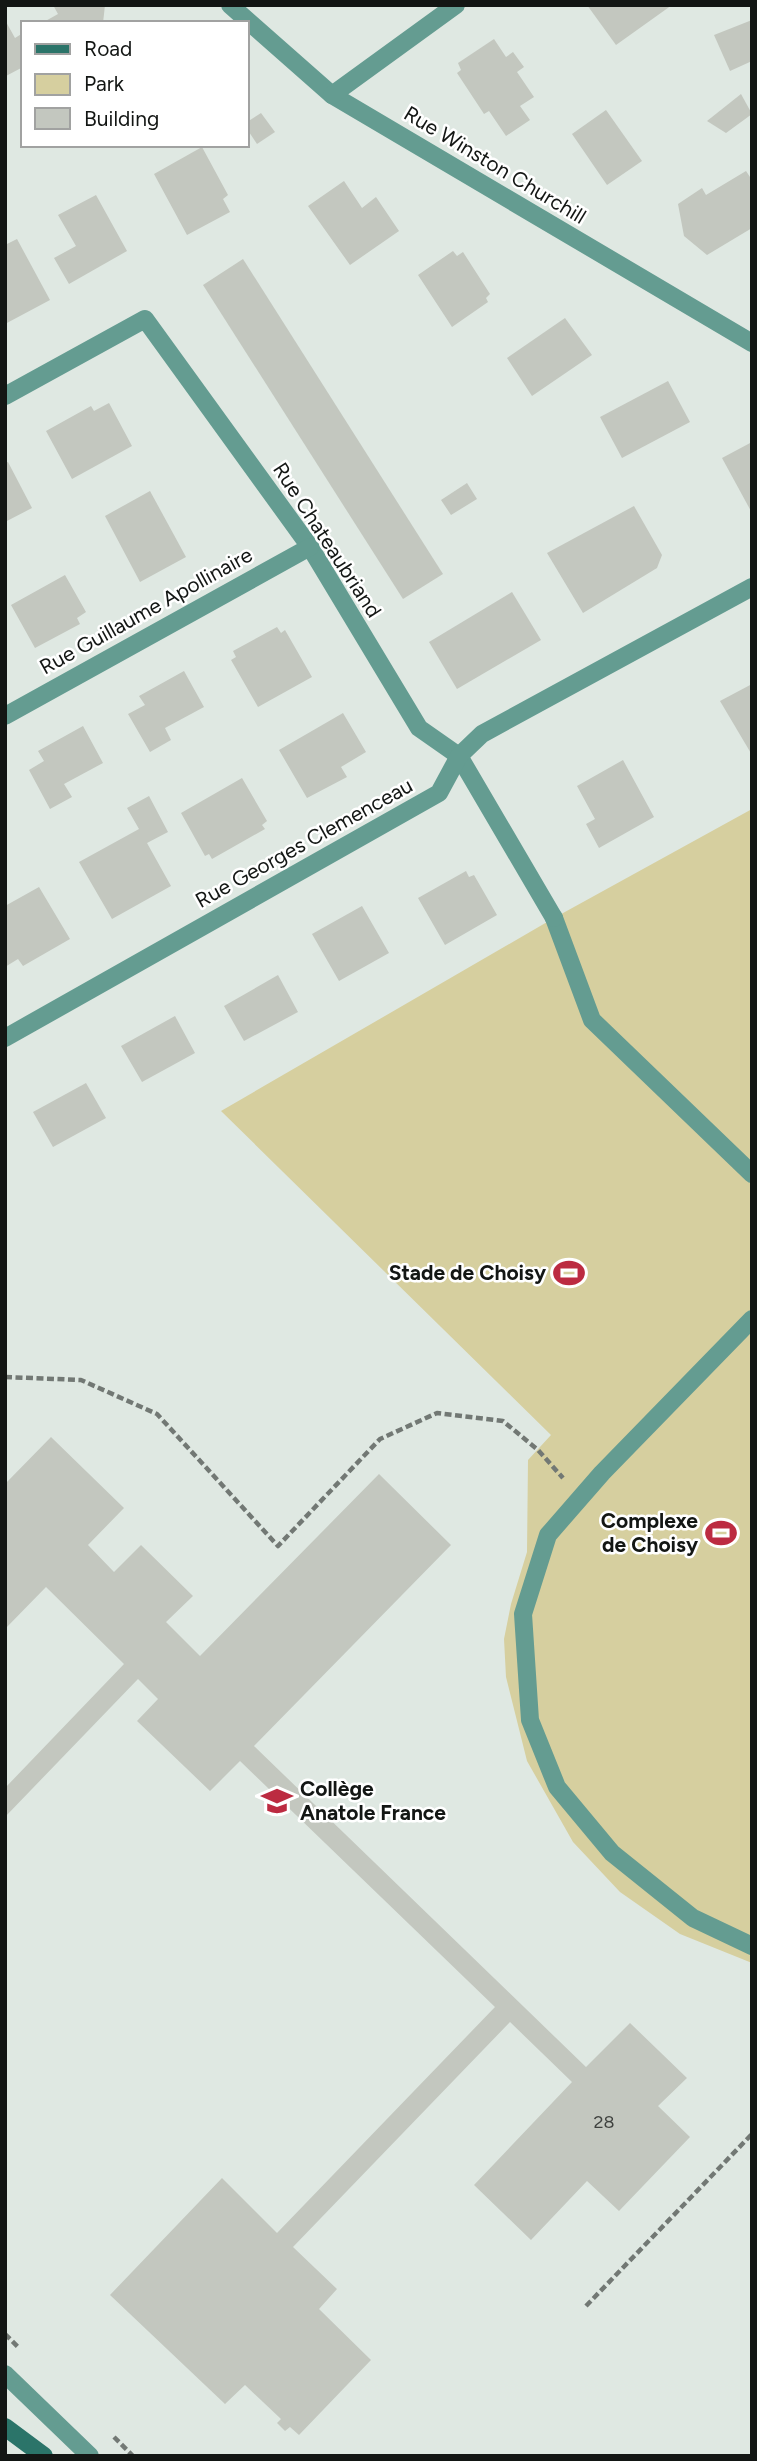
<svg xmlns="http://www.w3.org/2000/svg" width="757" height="2461" font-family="Figtree,sans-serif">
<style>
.green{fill:#d6cf9f}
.building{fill:#c3c7bf}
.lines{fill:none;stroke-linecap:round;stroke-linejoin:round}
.path{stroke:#727874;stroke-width:4.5;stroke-dasharray:7 3.5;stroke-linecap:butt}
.lane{stroke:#649c91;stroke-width:18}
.street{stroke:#649c91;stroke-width:18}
.secondary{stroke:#2b7469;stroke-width:18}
.labels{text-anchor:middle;stroke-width:5;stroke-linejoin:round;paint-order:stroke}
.number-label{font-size:18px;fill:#3f423f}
.street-label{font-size:21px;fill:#131614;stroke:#fff}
.poi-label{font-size:21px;font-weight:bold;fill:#131614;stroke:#fff;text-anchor:end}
</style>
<rect width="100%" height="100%" fill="#dfe8e2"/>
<!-- green -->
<polygon class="green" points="752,809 752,1963 680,1934 620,1892 573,1842 527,1761 506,1677 504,1639 511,1604 527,1552 528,1460 551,1435 221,1111 554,918"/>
<!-- building -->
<g class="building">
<polygon points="53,5 105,5 103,23 42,23 58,14"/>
<polygon points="587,5 672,5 616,45"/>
<polygon points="5,20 15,38 23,33 23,67 6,76"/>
<polygon points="752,20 752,61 730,71 714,35"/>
<polygon points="494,39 506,57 513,52 524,67 517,72 534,97 520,106 530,120 506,136 489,111 484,114 457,73 461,70 458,63"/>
<polygon points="741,94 752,114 726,133 707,121"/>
<polygon points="606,110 642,161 607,185 572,134"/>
<polygon points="261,113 275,132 257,144 247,129 247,122"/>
<polygon points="202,147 228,195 223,199 230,212 187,235 154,174"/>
<polygon points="746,171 752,180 752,228 707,255 684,236 678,204 702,188 706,195"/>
<polygon points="344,181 362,208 376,197 399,231 350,265 308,206"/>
<polygon points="96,195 127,251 69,284 54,258 76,246 58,215"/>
<polygon points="17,239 50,300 5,324 5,245"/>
<polygon points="453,251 457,256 463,252 490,294 486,298 488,302 452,327 418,275"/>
<polygon points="243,259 443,574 403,599 203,285"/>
<polygon points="565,318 592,355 532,396 507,358"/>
<polygon points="668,381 690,422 622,458 600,417"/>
<polygon points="109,403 132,446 72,479 46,431 91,406 94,411"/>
<polygon points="752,442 752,513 722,458"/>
<polygon points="8,462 32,508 5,522 5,463"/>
<polygon points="467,483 477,499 451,515 441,500"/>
<polygon points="150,491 186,557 140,582 105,516"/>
<polygon points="634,506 662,555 657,568 583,613 547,553"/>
<polygon points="65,575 86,612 77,618 80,624 35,648 11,605"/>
<polygon points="512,592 541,640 457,689 429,642"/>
<polygon points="277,627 281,633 285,630 312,677 258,707 231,660 236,657 233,651"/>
<polygon points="184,671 204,707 165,728 171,740 150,752 128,714 145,705 139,696"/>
<polygon points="752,684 752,755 720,701"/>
<polygon points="343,713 366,752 341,767 347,777 307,798 279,750"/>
<polygon points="83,726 103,763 64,784 72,797 50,809 29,770 44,761 38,751"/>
<polygon points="623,760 654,817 599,848 586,824 595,819 577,786"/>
<polygon points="242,778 267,821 262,825 265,829 212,859 209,854 205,856 181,813"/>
<polygon points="149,796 168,832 147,843 171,886 112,919 79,862 139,829 127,808"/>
<polygon points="466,871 469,877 474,875 497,915 445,945 418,898"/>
<polygon points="39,887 70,939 23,966 18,959 5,967 5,906"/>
<polygon points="362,906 389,953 339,981 312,934"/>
<polygon points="278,975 298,1012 244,1041 224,1006"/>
<polygon points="175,1016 195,1053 142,1082 121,1046"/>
<polygon points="86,1083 106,1118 53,1147 33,1112"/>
<polygon points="51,1437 124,1508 88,1545 114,1572 141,1545 193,1596 166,1622 200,1656 379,1474 451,1545 254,1746 586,2067 630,2023 687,2078 658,2106 690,2137 619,2211 587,2181 531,2240 474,2185 572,2082 510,2022 293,2247 337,2289 319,2309 371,2360 299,2435 290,2427 285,2431 277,2423 281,2419 245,2385 225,2404 110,2295 222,2178 277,2233 495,2007 240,1761 210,1791 137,1721 158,1699 138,1679 5,1817 5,1788 124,1664 46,1587 5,1629 5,1484"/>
</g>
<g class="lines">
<!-- path -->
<g class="path">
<polyline points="5,1377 81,1380 157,1414 278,1546 380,1439 437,1413 503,1421 538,1450 563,1478"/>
<polyline points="586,2306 752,2134"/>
<polyline points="5,2334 18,2347"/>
<polyline points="114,2437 133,2456"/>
</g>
<!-- lane -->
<g class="lane">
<polyline points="554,918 592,1020 752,1174"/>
<polyline points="752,1319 602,1473 548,1535 523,1614 530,1720 557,1787 612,1853 693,1918 752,1946"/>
<polyline points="5,2374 90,2456"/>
</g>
<!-- street -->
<g class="street">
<polyline points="230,5 332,95 752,343"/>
<polyline points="332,95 456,5"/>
<polyline points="5,396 145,319 310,547 419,728 459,756 554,918"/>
<polyline points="5,716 310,547"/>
<polyline points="5,1038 439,793 459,756 482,734 752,587"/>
</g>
<!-- secondary -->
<polyline class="secondary" points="5,2427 44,2456"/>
</g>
<!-- icons -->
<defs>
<symbol id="stadium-bare" viewBox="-9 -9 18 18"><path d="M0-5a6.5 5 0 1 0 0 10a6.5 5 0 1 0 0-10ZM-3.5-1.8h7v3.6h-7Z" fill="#bc2b41" stroke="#fff" stroke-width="2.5" paint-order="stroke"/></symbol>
<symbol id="school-bare" viewBox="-9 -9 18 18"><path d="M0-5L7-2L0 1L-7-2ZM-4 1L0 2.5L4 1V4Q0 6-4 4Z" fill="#bc2b41" stroke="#fff" stroke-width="2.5" paint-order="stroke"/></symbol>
</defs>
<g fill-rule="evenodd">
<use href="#stadium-bare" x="547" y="1251" width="44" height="44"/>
<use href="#stadium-bare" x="699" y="1511" width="44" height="44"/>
<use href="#school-bare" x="255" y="1779" width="44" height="44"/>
</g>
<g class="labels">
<!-- number labels -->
<g class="number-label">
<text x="604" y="2128">28</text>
</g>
<!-- street labels -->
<g class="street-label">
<text transform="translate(495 165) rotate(31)" y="7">Rue Winston Churchill</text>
<text transform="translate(327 540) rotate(57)" y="7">Rue Chateaubriand</text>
<text transform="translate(146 611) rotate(-29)" y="7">Rue Guillaume Apollinaire</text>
<text transform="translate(304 843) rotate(-29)" y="7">Rue Georges Clemenceau</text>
</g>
<!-- poi labels -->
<g class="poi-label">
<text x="546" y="1280">Stade de Choisy</text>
<text x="698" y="1528">Complexe<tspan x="698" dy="24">de Choisy</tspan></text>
<text x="300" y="1796" text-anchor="start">Collège<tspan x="300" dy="24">Anatole France</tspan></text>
</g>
</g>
<!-- border -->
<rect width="757" height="2461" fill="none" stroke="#131614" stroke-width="14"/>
<!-- legend -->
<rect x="21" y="21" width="228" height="126" fill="#ffffff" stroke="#a1a2a1" stroke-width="2"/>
<rect x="35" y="44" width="35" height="10" fill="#2b7469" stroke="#a1a2a1" stroke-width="2"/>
<text x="84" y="56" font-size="21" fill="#131614">Road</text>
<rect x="35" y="74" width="35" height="21" fill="#d6cf9f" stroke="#a1a2a1" stroke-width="2"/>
<text x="84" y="91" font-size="21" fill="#131614">Park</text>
<rect x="35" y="108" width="35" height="21" fill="#c3c7bf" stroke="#a1a2a1" stroke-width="2"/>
<text x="84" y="126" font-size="21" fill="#131614">Building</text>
</svg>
